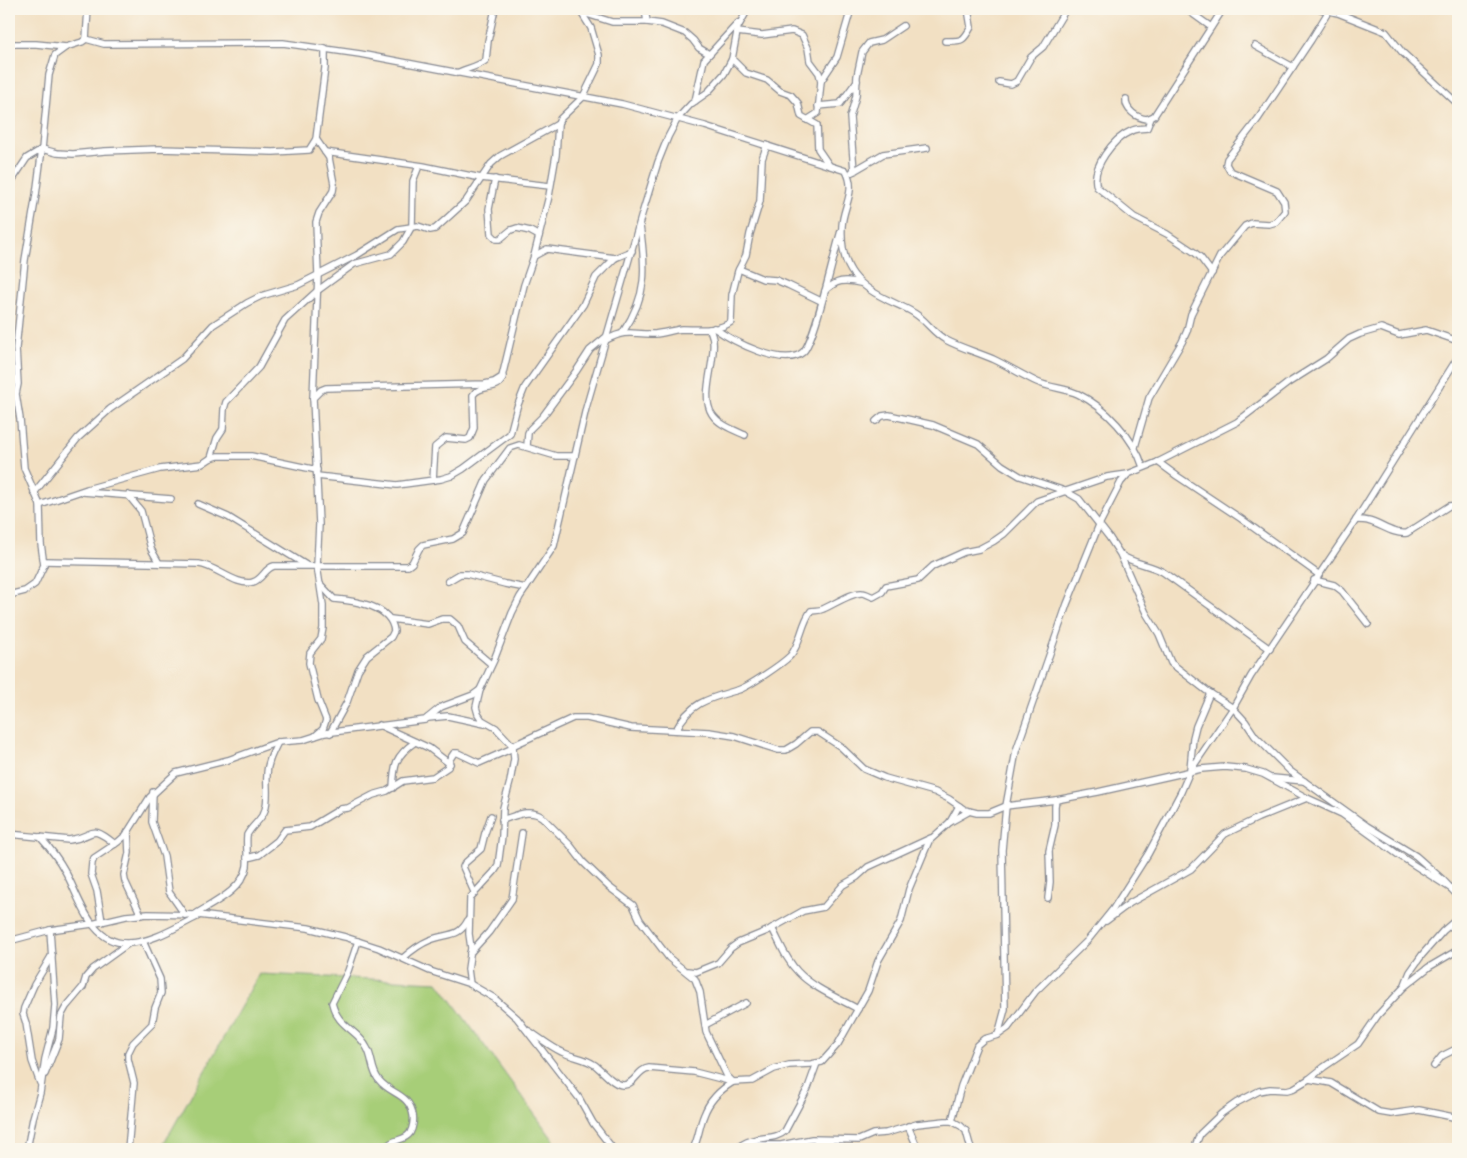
<svg xmlns="http://www.w3.org/2000/svg" width="1467" height="1158" font-family="'Shantell Sans',sans-serif">
<style>
.green{fill:#a7ce78;stroke:#617e6b}
.lines{fill:none;stroke-linecap:round;stroke-linejoin:round}
.minor-casing{stroke:#868890;stroke-width:8}
.minor{stroke:#fff;stroke-width:5.5}
</style>
<rect width="100%" height="100%" fill="#fbf7ec"/>
<filter id="ink" filterUnits="userSpaceOnUse"><feTurbulence type="fractalNoise" baseFrequency=".02" numOctaves="2"/><feDisplacementMap in="SourceGraphic" scale="10" xChannelSelector="R" yChannelSelector="G"/><feConvolveMatrix kernelMatrix="1 2 1 2 8 2 1 2 1" color-interpolation-filters="sRGB"/></filter>
<filter id="wash" filterUnits="userSpaceOnUse"><feTurbulence type="fractalNoise" baseFrequency=".0096" numOctaves="4" result="noise"/><feDisplacementMap in="SourceGraphic" scale="20" xChannelSelector="R" yChannelSelector="G"/><feGaussianBlur stdDeviation="1.12" result="paint"/><feColorMatrix in="noise" values="0 0 0 0 0 0 0 0 0 0 0 0 0 0 0 0 0 1.4 0 .05"/><feComposite in="paint" operator="in"/></filter>
<g filter="url(#wash)">
<rect width="100%" height="100%" fill="#f2e0c3"/>
<!-- green -->
<polygon class="green" points="259,974 438,982 560,1149 161,1149"/>
</g>
<g filter="url(#ink)">
<g class="lines">
<defs>
<g id="minor">
<polyline points="571,9 612,22 647,22 662,24 685,33 693,40 699,48 709,54"/>
<polyline points="645,9 647,22"/>
<polyline points="1186,9 1211,27"/>
<polyline points="1321,9 1338,13 1386,32 1402,52 1458,104"/>
<polyline points="737,32 762,35 792,31 802,35 808,48 810,61 819,73 821,81 818,113 807,120"/>
<path d="M 86,39 L 104,44 L 283,43 L 360,54 L 622,104 L 705,126 L 846,171 C 857,191 843,206 842,226 C 840,264 853,283 886,299 C 895,304 905,307 914,313 C 926,320 933,333 946,340 C 961,348 977,352 993,359 C 1008,366 1022,375 1037,382 C 1050,388 1065,388 1078,394 C 1105,407 1134,438 1143,467"/>
<path d="M 945,41 C 962,41 963,42 971,27 L 968,9"/>
<polyline points="9,44 36,44 66,47"/>
<polyline points="1255,46 1293,67"/>
<polyline points="732,59 746,73 767,80 780,91 791,95 798,103 801,116 817,125 818,149 829,165"/>
<path d="M 457,73 C 465,69 480,66 486,60 L 488,41 L 495,9"/>
<polyline points="821,81 837,57 851,9"/>
<polyline points="999,82 1011,84 1017,81 1031,57 1043,47 1066,9"/>
<path d="M 1126,99 C 1125,110 1137,118 1147,119 L 1154,116 L 1223,9"/>
<polyline points="695,101 704,60 738,23"/>
<polyline points="818,106 840,104 857,81"/>
<path d="M 1151,118 L 1147,128 C 1142,129 1136,128 1131,131 C 1114,138 1090,168 1097,187 L 1134,217 L 1167,234 L 1194,252 L 1200,257 L 1212,273"/>
<polyline points="325,152 423,166 481,178 550,186"/>
<polyline points="854,171 850,117 856,96 857,76 862,52 869,43 882,40 903,26"/>
<polyline points="852,172 883,154 927,148"/>
<polyline points="495,179 489,209 491,234 496,239 500,239 511,230 517,228 530,231 539,236"/>
<polyline points="9,185 27,158 42,149 57,153 73,154 105,151 159,149 273,152 309,150 316,139"/>
<polyline points="534,256 547,249 615,258"/>
<polyline points="739,269 763,279 776,280 788,285 821,301"/>
<path d="M 825,291 C 836,280 845,279 860,283"/>
<path d="M 714,328 C 731,340 784,369 803,352 C 815,341 834,253 841,231"/>
<path d="M 710,329 C 711,333 713,337 713,340 C 716,362 700,396 712,414 C 719,425 734,430 745,435"/>
<path d="M 623,332 C 648,295 646,268 640,226"/>
<path d="M 606,340 C 629,328 632,335 655,334 C 664,333 673,330 682,329 C 698,329 717,332 731,322 L 732,295 L 738,271 L 746,255 L 750,234 L 760,201 L 762,159 L 767,145"/>
<polyline points="313,398 321,390 326,388 485,384 494,382 502,377 524,285 534,256 549,196 556,155 558,124 560,119 583,97 599,64 599,55 591,28 579,9"/>
<polyline points="876,421 882,416 889,415 933,425 978,444 1002,465 1020,476 1065,491 1079,499 1109,537 1120,554 1146,613 1159,634 1171,663 1207,691 1233,708 1245,721 1255,736 1290,771 1367,826 1416,856 1442,879 1458,896"/>
<polyline points="527,446 528,433 530,429 543,416 577,370 590,350 607,336"/>
<polyline points="1135,447 1149,398 1182,342 1187,331 1191,314 1220,256 1245,226 1252,223 1269,224 1276,222 1285,211 1284,202 1277,191 1230,171 1226,164 1227,159 1258,119 1311,40 1330,9"/>
<polyline points="211,458 217,438 223,429 224,409 226,402 259,367 285,320 317,291 354,264 391,254 403,242 412,226 413,181 419,166"/>
<polyline points="1158,462 1177,476 1240,518 1318,574"/>
<polyline points="317,476 397,485 441,479 451,476 463,469 510,434 517,407 525,387 583,305 596,277 615,258 632,251"/>
<path d="M 433,480 L 435,447 L 446,438 L 466,440 L 470,438 L 474,428 L 473,395 C 481,383 499,392 503,377"/>
<polyline points="83,492 171,499"/>
<polyline points="34,493 78,438 110,409 182,359 213,325 247,303 261,296 298,285 357,255 398,229 418,226 430,230 435,229 466,201 491,164 500,156 558,124"/>
<polyline points="128,495 141,511 151,549 159,563"/>
<polyline points="198,504 228,517 306,565"/>
<polyline points="40,505 87,489 160,469 202,464 211,458 218,456 251,456 317,470"/>
<path d="M 1356,520 C 1360,520 1365,520 1368,521 C 1381,524 1393,535 1407,533 L 1449,506 L 1458,505"/>
<path d="M 1121,555 C 1134,564 1149,564 1163,572 L 1270,649"/>
<path d="M 44,561 L 199,564 C 216,566 237,587 253,582 C 262,580 265,568 274,566 L 408,566 L 412,563 L 419,549 L 423,545 L 453,539 L 463,533 L 486,480 L 510,448 L 519,445 L 556,456 L 575,456"/>
<polyline points="1314,580 1334,585 1342,591 1368,624"/>
<polyline points="448,581 460,574 467,574 505,584 526,588"/>
<path d="M 321,585 L 334,599 C 355,601 391,605 394,631 L 391,637 L 367,656 L 358,670 L 347,702 L 330,733"/>
<polyline points="9,595 25,591 35,584 44,565 41,544 40,505 24,468 20,419 16,394 18,384 16,348 25,260 36,195 42,149 49,75 55,55 66,47 82,42 86,39 88,9"/>
<polyline points="391,619 428,624 442,619 450,619 458,626 465,642 491,664"/>
<polyline points="428,718 448,716 485,724"/>
<polyline points="379,725 429,748 450,764"/>
<path d="M 676,730 C 690,702 710,698 738,690 C 748,687 782,664 790,656 C 801,644 801,624 811,611 C 815,610 819,611 823,609 C 833,605 852,592 862,593 C 866,593 870,596 873,597 L 882,592 L 886,586 L 918,580 L 933,566 L 964,552 L 979,549 L 994,541 L 1004,534 L 1037,501 L 1107,477 L 1128,474 L 1158,462 L 1237,422 L 1288,383 L 1326,359 L 1349,339 L 1360,334 L 1381,328 L 1399,335 L 1426,330 L 1458,341"/>
<polyline points="315,736 323,729 326,720 318,700 309,663 310,653 321,639 323,628 323,605 317,566 319,524 313,398 318,275 316,222 319,213 333,191 334,184 329,158 316,139 325,68 325,48"/>
<polyline points="512,746 573,718 587,718 631,728 709,732 734,736 778,750 786,750 796,744 810,732 818,732 841,747 864,769 885,778 935,792 949,799 965,810 977,813 989,813 1006,806 1056,800 1098,792 1201,769 1225,767 1246,769 1263,774 1307,798 1342,814 1400,856 1450,888"/>
<polyline points="1190,769 1193,738 1196,726 1210,693"/>
<polyline points="1273,778 1304,781"/>
<path d="M 393,788 C 394,765 395,756 415,742"/>
<polyline points="153,792 152,822 164,856 169,892 185,915"/>
<path d="M 502,820 C 515,816 530,808 542,817 L 570,845 L 583,862 L 609,887 L 633,905 L 640,920 L 669,958 L 695,979 L 700,992 L 706,1032 L 727,1076 L 733,1082 C 720,1090 709,1101 704,1115 C 699,1126 699,1138 693,1149"/>
<polyline points="950,822 959,806"/>
<polyline points="128,832 129,853 124,875 125,881 141,915"/>
<path d="M 9,834 L 69,840 C 96,837 88,822 115,844"/>
<path d="M 40,837 C 50,848 58,858 65,871 C 80,897 90,945 129,943 C 153,942 176,927 197,917"/>
<polyline points="247,858 259,855 277,841 285,830 310,827 340,809 348,808 373,795 387,791 403,781 433,777 448,767 450,759 454,753 458,753 479,763 513,748"/>
<polyline points="474,892 463,867 465,863 481,849 485,833 491,816"/>
<polyline points="1048,898 1050,882 1049,851 1055,825 1055,806 1056,800"/>
<path d="M 194,915 C 213,903 243,890 247,866 C 248,856 246,845 247,835 C 252,825 261,821 265,810 C 269,797 266,787 267,775 C 267,763 273,752 278,742"/>
<polyline points="1106,921 1130,903 1191,869 1225,834 1258,818 1307,798"/>
<polyline points="102,922 97,891 91,874 92,863 94,858 118,842 126,835 150,797 176,773 228,760 278,742 303,740 325,733 425,720 441,707 473,695 480,690"/>
<path d="M 772,928 C 780,943 786,960 798,972 C 813,988 838,998 858,1009"/>
<polyline points="9,941 50,930 92,924 126,916 148,914 198,915 308,928 345,937 379,948 430,971 470,984 494,998 517,1018 579,1098 593,1123 613,1149"/>
<path d="M 358,941 L 348,971 L 332,1003 C 338,1028 358,1029 367,1048 C 373,1058 371,1071 379,1080 C 391,1095 409,1093 413,1115 C 414,1120 413,1128 410,1133 C 404,1142 391,1138 385,1149"/>
<polyline points="470,953 489,932 512,899 522,833"/>
<path d="M 403,958 C 412,950 420,944 430,940 C 447,933 459,938 468,920"/>
<polyline points="687,971 696,972 718,963 731,948 738,943 767,931 803,911 824,907 843,885 857,877 868,867 931,838"/>
<polyline points="470,984 468,969 471,948 469,934 470,898 494,872 498,866 502,836 503,808 510,782 514,759 513,748 511,744 496,728 482,720 478,714 476,707 480,690 494,660 512,613 520,597 554,546 586,408 642,214 658,162 668,137 678,118 691,104 708,92 724,74 732,59 738,27 748,9"/>
<polyline points="1405,986 1429,967 1458,950"/>
<polyline points="705,1025 746,1003"/>
<path d="M 529,1031 C 540,1038 551,1047 562,1052 C 574,1058 583,1057 595,1065 C 603,1071 614,1086 624,1085 C 635,1084 638,1069 649,1068 L 694,1072 L 733,1082 L 752,1081 L 774,1069 L 789,1065 L 811,1064 L 822,1062 L 838,1044 L 868,991 L 878,961 L 901,921 L 909,889 L 929,841 L 950,822 L 968,812"/>
<polyline points="998,1035 1005,1009 1002,850 1006,806 1016,751 1067,604 1099,525 1121,482 1128,474"/>
<polyline points="1434,1066 1442,1056 1458,1048"/>
<polyline points="45,1074 59,1039 61,1016 66,1007 83,987 86,977 93,969 129,943"/>
<polyline points="1309,1079 1331,1083 1379,1112 1391,1114 1419,1110 1458,1118"/>
<polyline points="40,1083 32,1061 26,1023 23,1014 24,1008 34,985 52,955"/>
<polyline points="952,1121 961,1086 977,1045 984,1039 998,1035 1008,1028 1035,992 1088,940 1113,909 1148,854 1181,792 1190,771 1233,708 1251,676 1356,520 1458,357"/>
<polyline points="908,1126 918,1149"/>
<path d="M 743,1144 C 757,1135 775,1141 785,1131 L 808,1088 L 817,1063"/>
<polyline points="27,1149 33,1118 40,1093 45,1059 53,1028 55,1005 50,930"/>
<polyline points="128,1149 134,1083 128,1059 128,1053 133,1043 152,1024 155,1008 161,993 160,979 143,941"/>
<polyline points="729,1149 741,1145 781,1145 812,1139 859,1140 873,1134 886,1133 917,1124 945,1121 952,1121 961,1126 966,1131 971,1149"/>
<polyline points="1194,1149 1200,1134 1222,1113 1236,1103 1259,1091 1270,1089 1287,1090 1294,1088 1309,1079 1324,1067 1358,1044 1378,1015 1404,987 1410,972 1422,955 1443,931 1458,918"/>
</g>
</defs>
<!-- minor casing -->
<use href="#minor" class="minor-casing"/>
<!-- minor -->
<use href="#minor" class="minor"/>
</g>
</g>
<!-- margin -->
<rect width="1467" height="1158" fill="none" stroke="#fbf7ec" stroke-width="30"/>
</svg>
